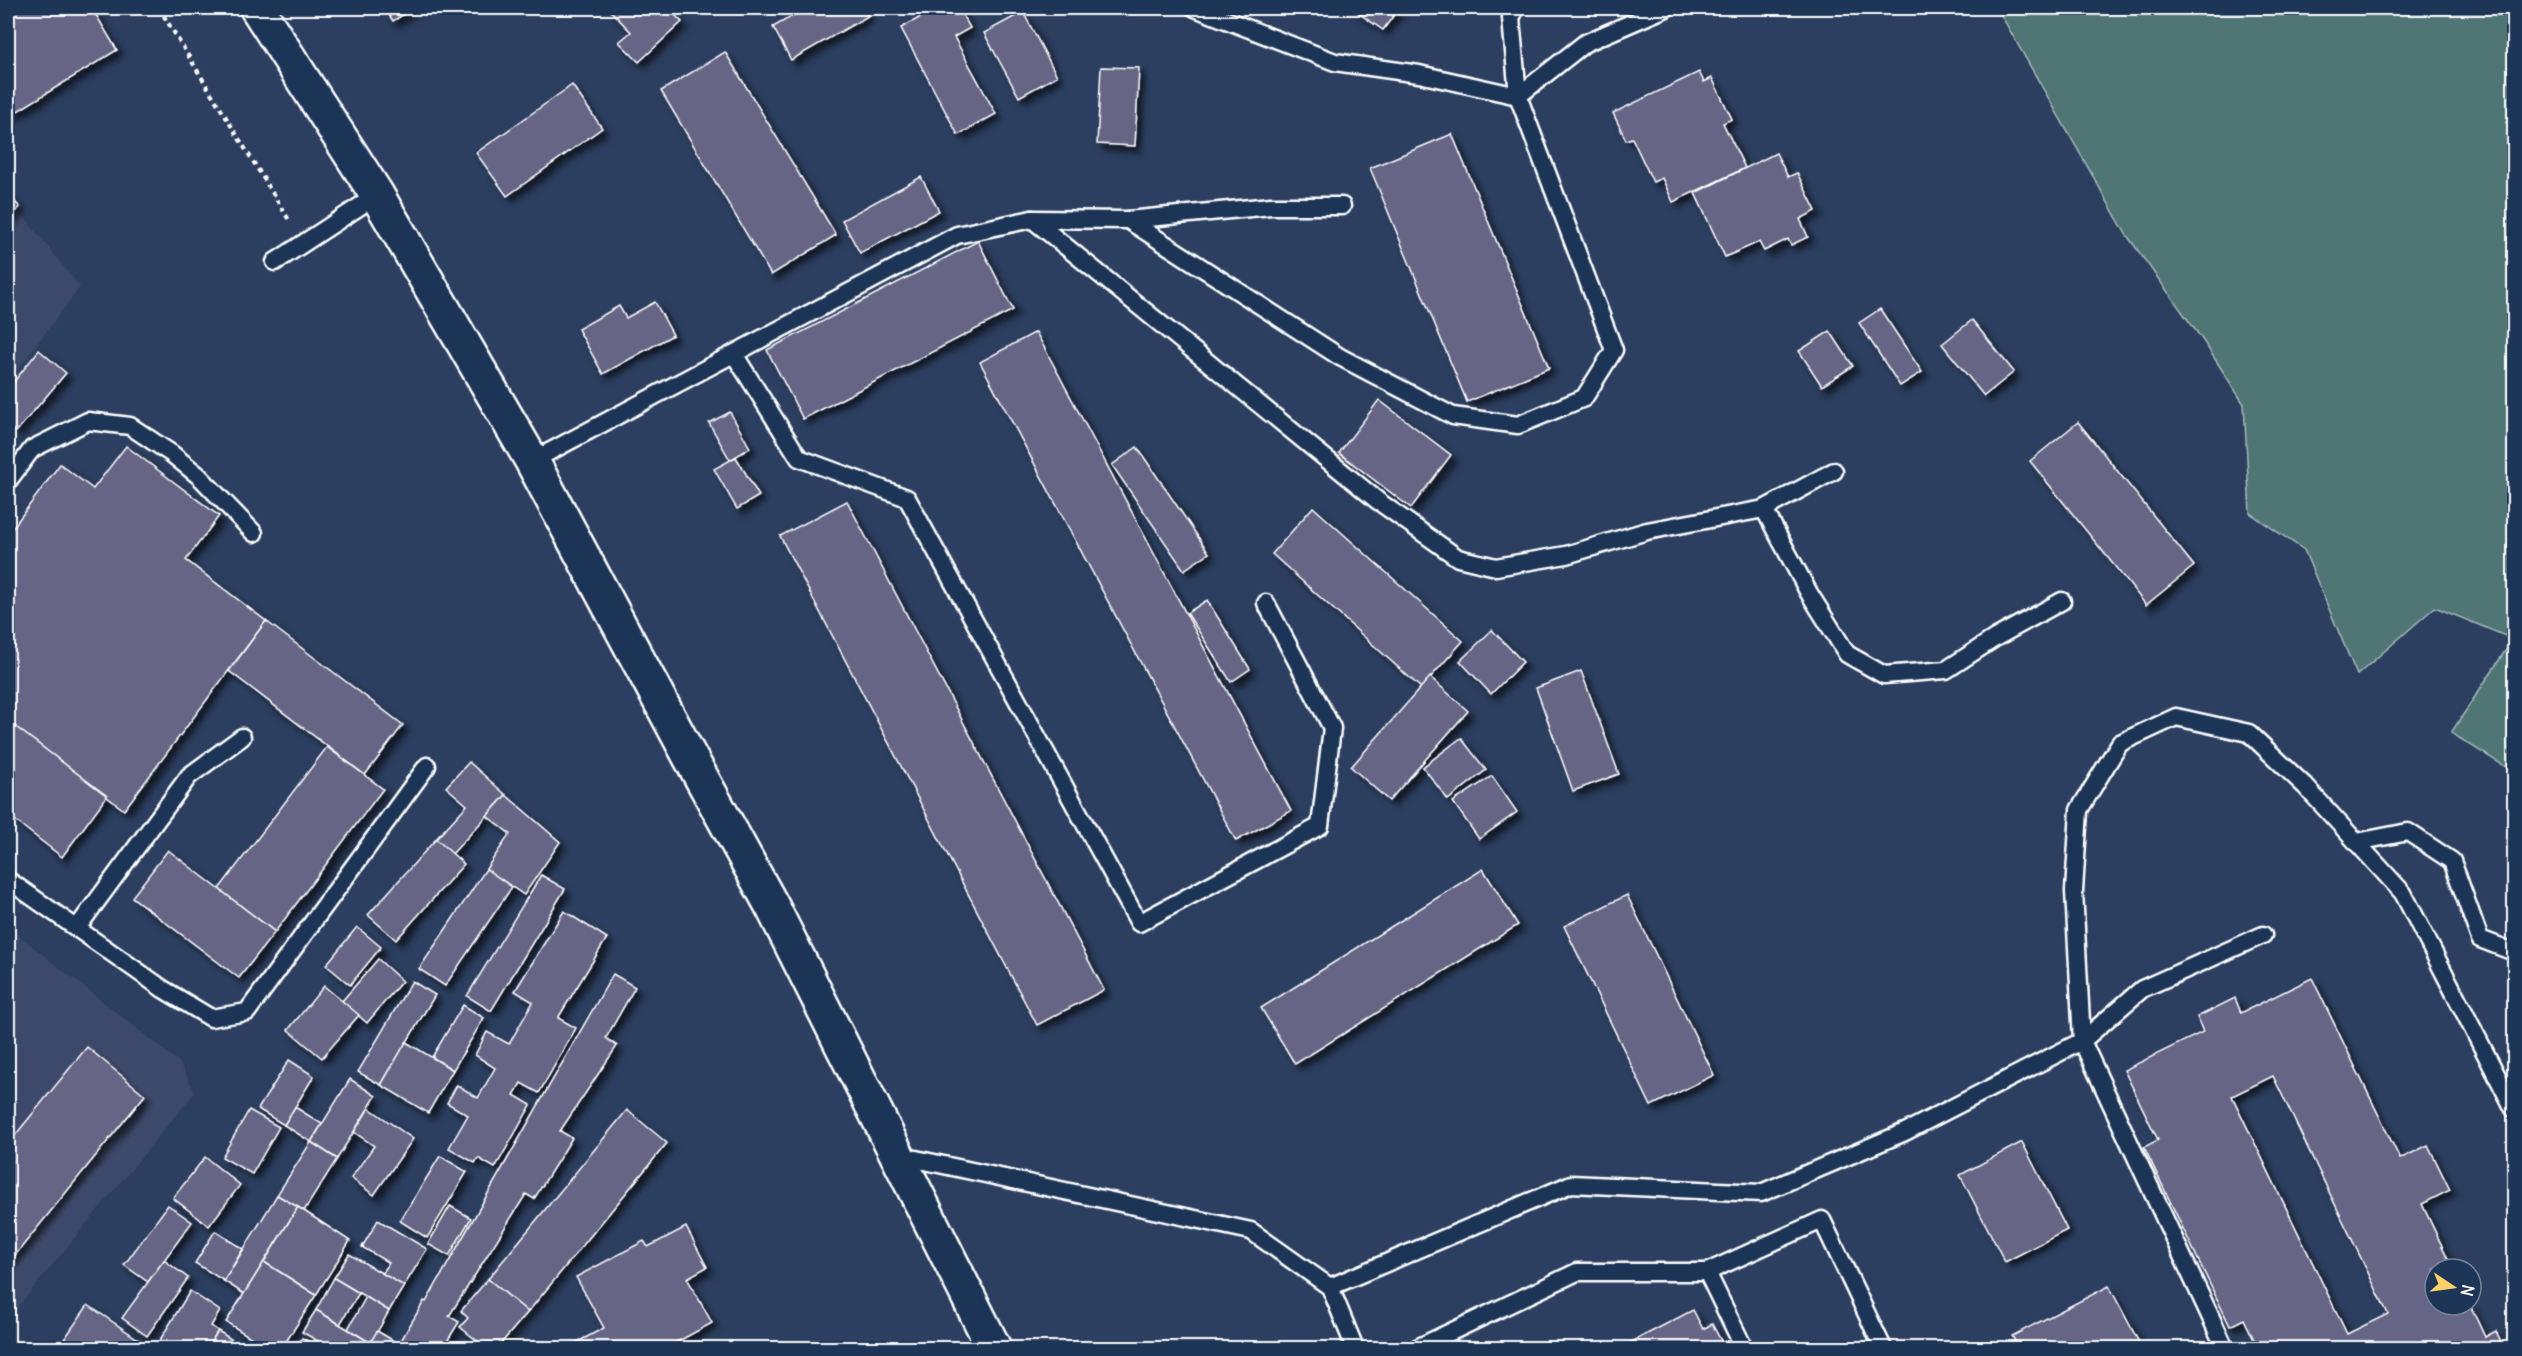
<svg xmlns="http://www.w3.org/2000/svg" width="2522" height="1356" font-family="Delius,sans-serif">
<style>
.built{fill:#3d4a6b}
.green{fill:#507475;stroke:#a8baba;stroke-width:1.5}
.building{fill:#666586;stroke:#fff;stroke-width:1.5;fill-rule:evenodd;filter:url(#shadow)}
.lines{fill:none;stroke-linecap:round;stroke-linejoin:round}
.service-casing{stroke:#fff;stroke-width:21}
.secondary-casing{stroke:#fff;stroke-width:38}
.path{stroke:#fff;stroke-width:4;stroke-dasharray:4.5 4.5;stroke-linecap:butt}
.service{stroke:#1d3557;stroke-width:16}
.secondary{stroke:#1d3557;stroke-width:33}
</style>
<defs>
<filter id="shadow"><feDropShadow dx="5.5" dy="5.5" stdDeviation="3" flood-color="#0009"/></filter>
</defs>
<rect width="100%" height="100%" fill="#2c3f60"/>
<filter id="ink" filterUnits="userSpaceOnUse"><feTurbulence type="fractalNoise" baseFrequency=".0167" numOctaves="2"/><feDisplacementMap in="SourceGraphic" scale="12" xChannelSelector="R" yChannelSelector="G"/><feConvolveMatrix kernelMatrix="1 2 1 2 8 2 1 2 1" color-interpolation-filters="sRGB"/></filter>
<g filter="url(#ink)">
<!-- built -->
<g class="built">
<polygon points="8,197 80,287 8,382"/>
<polygon points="8,927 179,1062 195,1092 8,1319"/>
</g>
<!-- green -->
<polygon class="green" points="1997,8 2514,8 2514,772 2451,733 2513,639 2435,607 2357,675 2304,550 2250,513 2244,404 2204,342 2126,234"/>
<!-- building -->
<g class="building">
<polygon points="8,8 92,8 117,50 8,117"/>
<polygon points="384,8 414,8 393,21"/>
<polygon points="608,8 668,8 682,22 639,62 619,42 631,32"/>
<polygon points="807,8 863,8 868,16 791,60 773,27"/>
<polygon points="937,8 959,8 970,28 954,37 996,114 958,135 901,28"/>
<polygon points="1351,8 1399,8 1383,30"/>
<polygon points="1023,12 1057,76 1019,97 984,33"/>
<polygon points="725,52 836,235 771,275 661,91"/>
<polygon points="1101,67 1139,68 1135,146 1097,144"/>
<polygon points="1699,72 1704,82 1712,78 1732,119 1723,123 1745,168 1673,202 1662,178 1653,182 1632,138 1626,140 1613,113"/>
<polygon points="572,85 602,128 507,196 476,153"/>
<polygon points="1452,134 1549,368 1467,402 1370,168"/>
<polygon points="1776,153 1788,177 1797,173 1816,211 1800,219 1808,237 1791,245 1788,239 1764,251 1759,242 1725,257 1695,193"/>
<polygon points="921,177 939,211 860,253 842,220"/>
<polygon points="8,195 20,207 8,220"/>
<polygon points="978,241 1013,310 803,419 767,350"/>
<polygon points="655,302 673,335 603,374 578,329 619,306 626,318"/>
<polygon points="1880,309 1922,372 1900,386 1859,323"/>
<polygon points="1972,320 2014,372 1984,396 1942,344"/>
<polygon points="1830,331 1853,366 1822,386 1799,351"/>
<polygon points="1036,332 1291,811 1236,841 980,362"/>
<polygon points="39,350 66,373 16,432 8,425 8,389"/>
<polygon points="1379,400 1451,455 1411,508 1339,453"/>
<polygon points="730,412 750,448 730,460 709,423"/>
<polygon points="2078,422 2194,566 2146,605 2030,461"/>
<polygon points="126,446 219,516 186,560 266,621 124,810 8,721 8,534 60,464 93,489"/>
<polygon points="1137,447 1209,553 1184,570 1112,465"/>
<polygon points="736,457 759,496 737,509 714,469"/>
<polygon points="847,501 1104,990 1037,1025 780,536"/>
<polygon points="1313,507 1463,641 1421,688 1272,554"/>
<polygon points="1207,600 1250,669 1231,682 1187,613"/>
<polygon points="266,621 403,725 365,775 229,671"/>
<polygon points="1492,630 1523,662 1491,694 1460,661"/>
<polygon points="1581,671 1619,774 1573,791 1536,688"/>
<polygon points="1430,677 1468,711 1389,801 1351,767"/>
<polygon points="8,721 107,796 62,857 8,815"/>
<polygon points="1461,738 1486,770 1448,800 1423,767"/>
<polygon points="327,747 383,789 275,932 219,889"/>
<polygon points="469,762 506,795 452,854 436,839 467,805 446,787"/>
<polygon points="1492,776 1517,812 1479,839 1453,802"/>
<polygon points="506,795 560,842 524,895 486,869 510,834 487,816"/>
<polygon points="436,839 464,864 396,940 368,915"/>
<polygon points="168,850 275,932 239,978 132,897"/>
<polygon points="486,869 512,887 445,986 419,969"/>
<polygon points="1483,869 1518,925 1295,1064 1261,1008"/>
<polygon points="541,875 565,889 491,1011 467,996"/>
<polygon points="1627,895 1714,1075 1651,1106 1564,926"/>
<polygon points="564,911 607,938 558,1018 576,1028 539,1093 521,1083 514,1095 531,1105 495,1168 478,1158 475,1163 449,1148 468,1115 447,1103 457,1085 478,1098 495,1068 475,1055 487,1032 509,1044 533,1002 515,991"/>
<polygon points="357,927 381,947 350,985 326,965"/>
<polygon points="378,959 402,981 367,1023 342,1001"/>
<polygon points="613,974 635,987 606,1038 617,1046 560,1131 572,1138 534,1199 526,1194 449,1316 459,1322 443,1348 407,1348 399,1344 424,1301 426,1302"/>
<path d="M 2312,978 L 2400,1159 L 2428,1145 L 2450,1190 L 2422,1204 L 2453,1269 L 2435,1269 L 2435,1305 L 2470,1305 L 2485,1337 L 2496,1331 L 2504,1348 L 2258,1348 L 2244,1319 L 2230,1326 L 2144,1147 L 2158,1140 L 2124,1070 L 2203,1032 L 2197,1017 L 2235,998 L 2241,1013 ZM 2273,1076 L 2388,1314 L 2347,1334 L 2232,1096 Z"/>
<polygon points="412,981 435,995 381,1085 358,1072"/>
<polygon points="324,986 359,1015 322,1058 288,1030"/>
<polygon points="463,1005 484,1018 453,1070 432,1057"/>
<polygon points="406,1042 453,1070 428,1113 381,1085"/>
<polygon points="87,1047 145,1095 8,1264 8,1144"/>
<polygon points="289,1060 314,1076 284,1125 258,1109"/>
<polygon points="350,1079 376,1096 337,1159 311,1142"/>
<polygon points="295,1107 322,1124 311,1142 284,1125"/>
<polygon points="369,1108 413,1139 374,1195 351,1178 374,1146 354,1132"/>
<polygon points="249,1110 279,1127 252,1174 222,1157"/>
<polygon points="627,1110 667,1143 528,1312 488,1279"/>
<polygon points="311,1142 337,1159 304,1211 277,1195"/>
<polygon points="2022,1142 2067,1230 2005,1262 1960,1175"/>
<polygon points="440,1156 467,1172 427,1238 400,1221"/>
<polygon points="205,1157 240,1185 209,1226 173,1198"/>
<polygon points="277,1195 298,1207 244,1294 224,1281"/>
<polygon points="168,1205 192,1222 148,1282 124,1265"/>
<polygon points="450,1206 471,1218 449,1256 428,1244"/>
<polygon points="298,1207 350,1241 316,1295 264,1262"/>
<polygon points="378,1220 427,1249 404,1286 382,1274 389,1263 362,1247"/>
<polygon points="686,1227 707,1267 687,1278 712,1323 666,1348 566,1348 604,1328 576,1277 644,1241 648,1247"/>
<polygon points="215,1231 243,1249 224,1281 195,1263"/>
<polygon points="349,1254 404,1286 389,1311 334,1278"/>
<polygon points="164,1260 188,1278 147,1336 122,1318"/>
<polygon points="264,1262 316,1295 282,1348 268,1348 226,1322"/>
<polygon points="334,1278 359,1293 340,1324 316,1310"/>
<polygon points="488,1279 528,1312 497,1348 486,1348 460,1327 468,1318 461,1311"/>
<polygon points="2109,1286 2142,1348 2019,1348 2012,1336"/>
<polygon points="190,1291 220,1311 211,1326 218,1331 207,1348 155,1348"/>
<polygon points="366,1297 389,1311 371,1343 348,1329"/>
<polygon points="88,1305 145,1344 142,1348 58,1348"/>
<polygon points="316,1310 371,1343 367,1348 330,1348 302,1332"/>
<polygon points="1693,1310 1703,1329 1712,1324 1725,1348 1620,1348"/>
<polygon points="218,1331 245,1348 207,1348"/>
<polygon points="377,1331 399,1344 407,1348 367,1348"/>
<polygon points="302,1338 320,1348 296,1348"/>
</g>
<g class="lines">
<defs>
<g id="service">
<polyline points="1195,8 1335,62 1419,74 1518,96 1585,43 1666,8"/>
<polyline points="1032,219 1378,501 1458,558 1496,567 1566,555 1647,531 1764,509 1834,471"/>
<polyline points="1128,220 1271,206 1342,206"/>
<polyline points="275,262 377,195"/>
<polyline points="734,354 799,458 907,498 1139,923 1320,826 1332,728 1266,603"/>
<polyline points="532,461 957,235 1032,219 1128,220 1340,357 1453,416 1518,425 1584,398 1614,350 1518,96 1511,18 1516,8"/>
<polyline points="8,481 32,449 88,421 130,426 172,454 199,476 254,533"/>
<polyline points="1764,509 1809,593 1847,654 1884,675 1946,670 1995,638 2062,601"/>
<polyline points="2357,842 2408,832 2452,861 2480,939 2514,952"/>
<polyline points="8,880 163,989 211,1018 247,1012 427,766"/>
<polyline points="77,928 189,776 242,737"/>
<polyline points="897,1155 1251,1231 1330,1287 1355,1348"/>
<polyline points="1707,1272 1744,1348"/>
<polyline points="1330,1287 1571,1184 1761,1193 1905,1132 2082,1041 2142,989 2263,935"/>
<polyline points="1417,1348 1577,1272 1707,1272 1822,1220 1883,1348"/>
<polyline points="2225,1348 2082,1041 2074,891 2079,810 2120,743 2176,717 2249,733 2305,786 2403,893 2514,1109"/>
</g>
<polyline id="secondary" points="257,8 377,195 532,461 690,757 772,906 994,1348"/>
</defs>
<!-- service casing -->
<use href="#service" class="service-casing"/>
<!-- secondary casing -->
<use href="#secondary" class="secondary-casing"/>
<!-- path -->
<polyline class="path" points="159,8 289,220"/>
<!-- service -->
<use href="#service" class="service"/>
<!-- secondary -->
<use href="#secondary" class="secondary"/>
</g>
</g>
<!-- margin -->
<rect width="2522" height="1356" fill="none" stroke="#1d3557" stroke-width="30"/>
<rect x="15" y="15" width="2492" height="1326" fill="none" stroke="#fff" stroke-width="2" filter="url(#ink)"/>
<!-- north arrow -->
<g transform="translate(2453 1287) rotate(103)"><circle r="28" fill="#1d3557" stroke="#77869a" stroke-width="1.5"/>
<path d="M0-4.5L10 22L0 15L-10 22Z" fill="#ffd166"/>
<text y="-9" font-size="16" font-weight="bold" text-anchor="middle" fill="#ffffff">N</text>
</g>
</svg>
